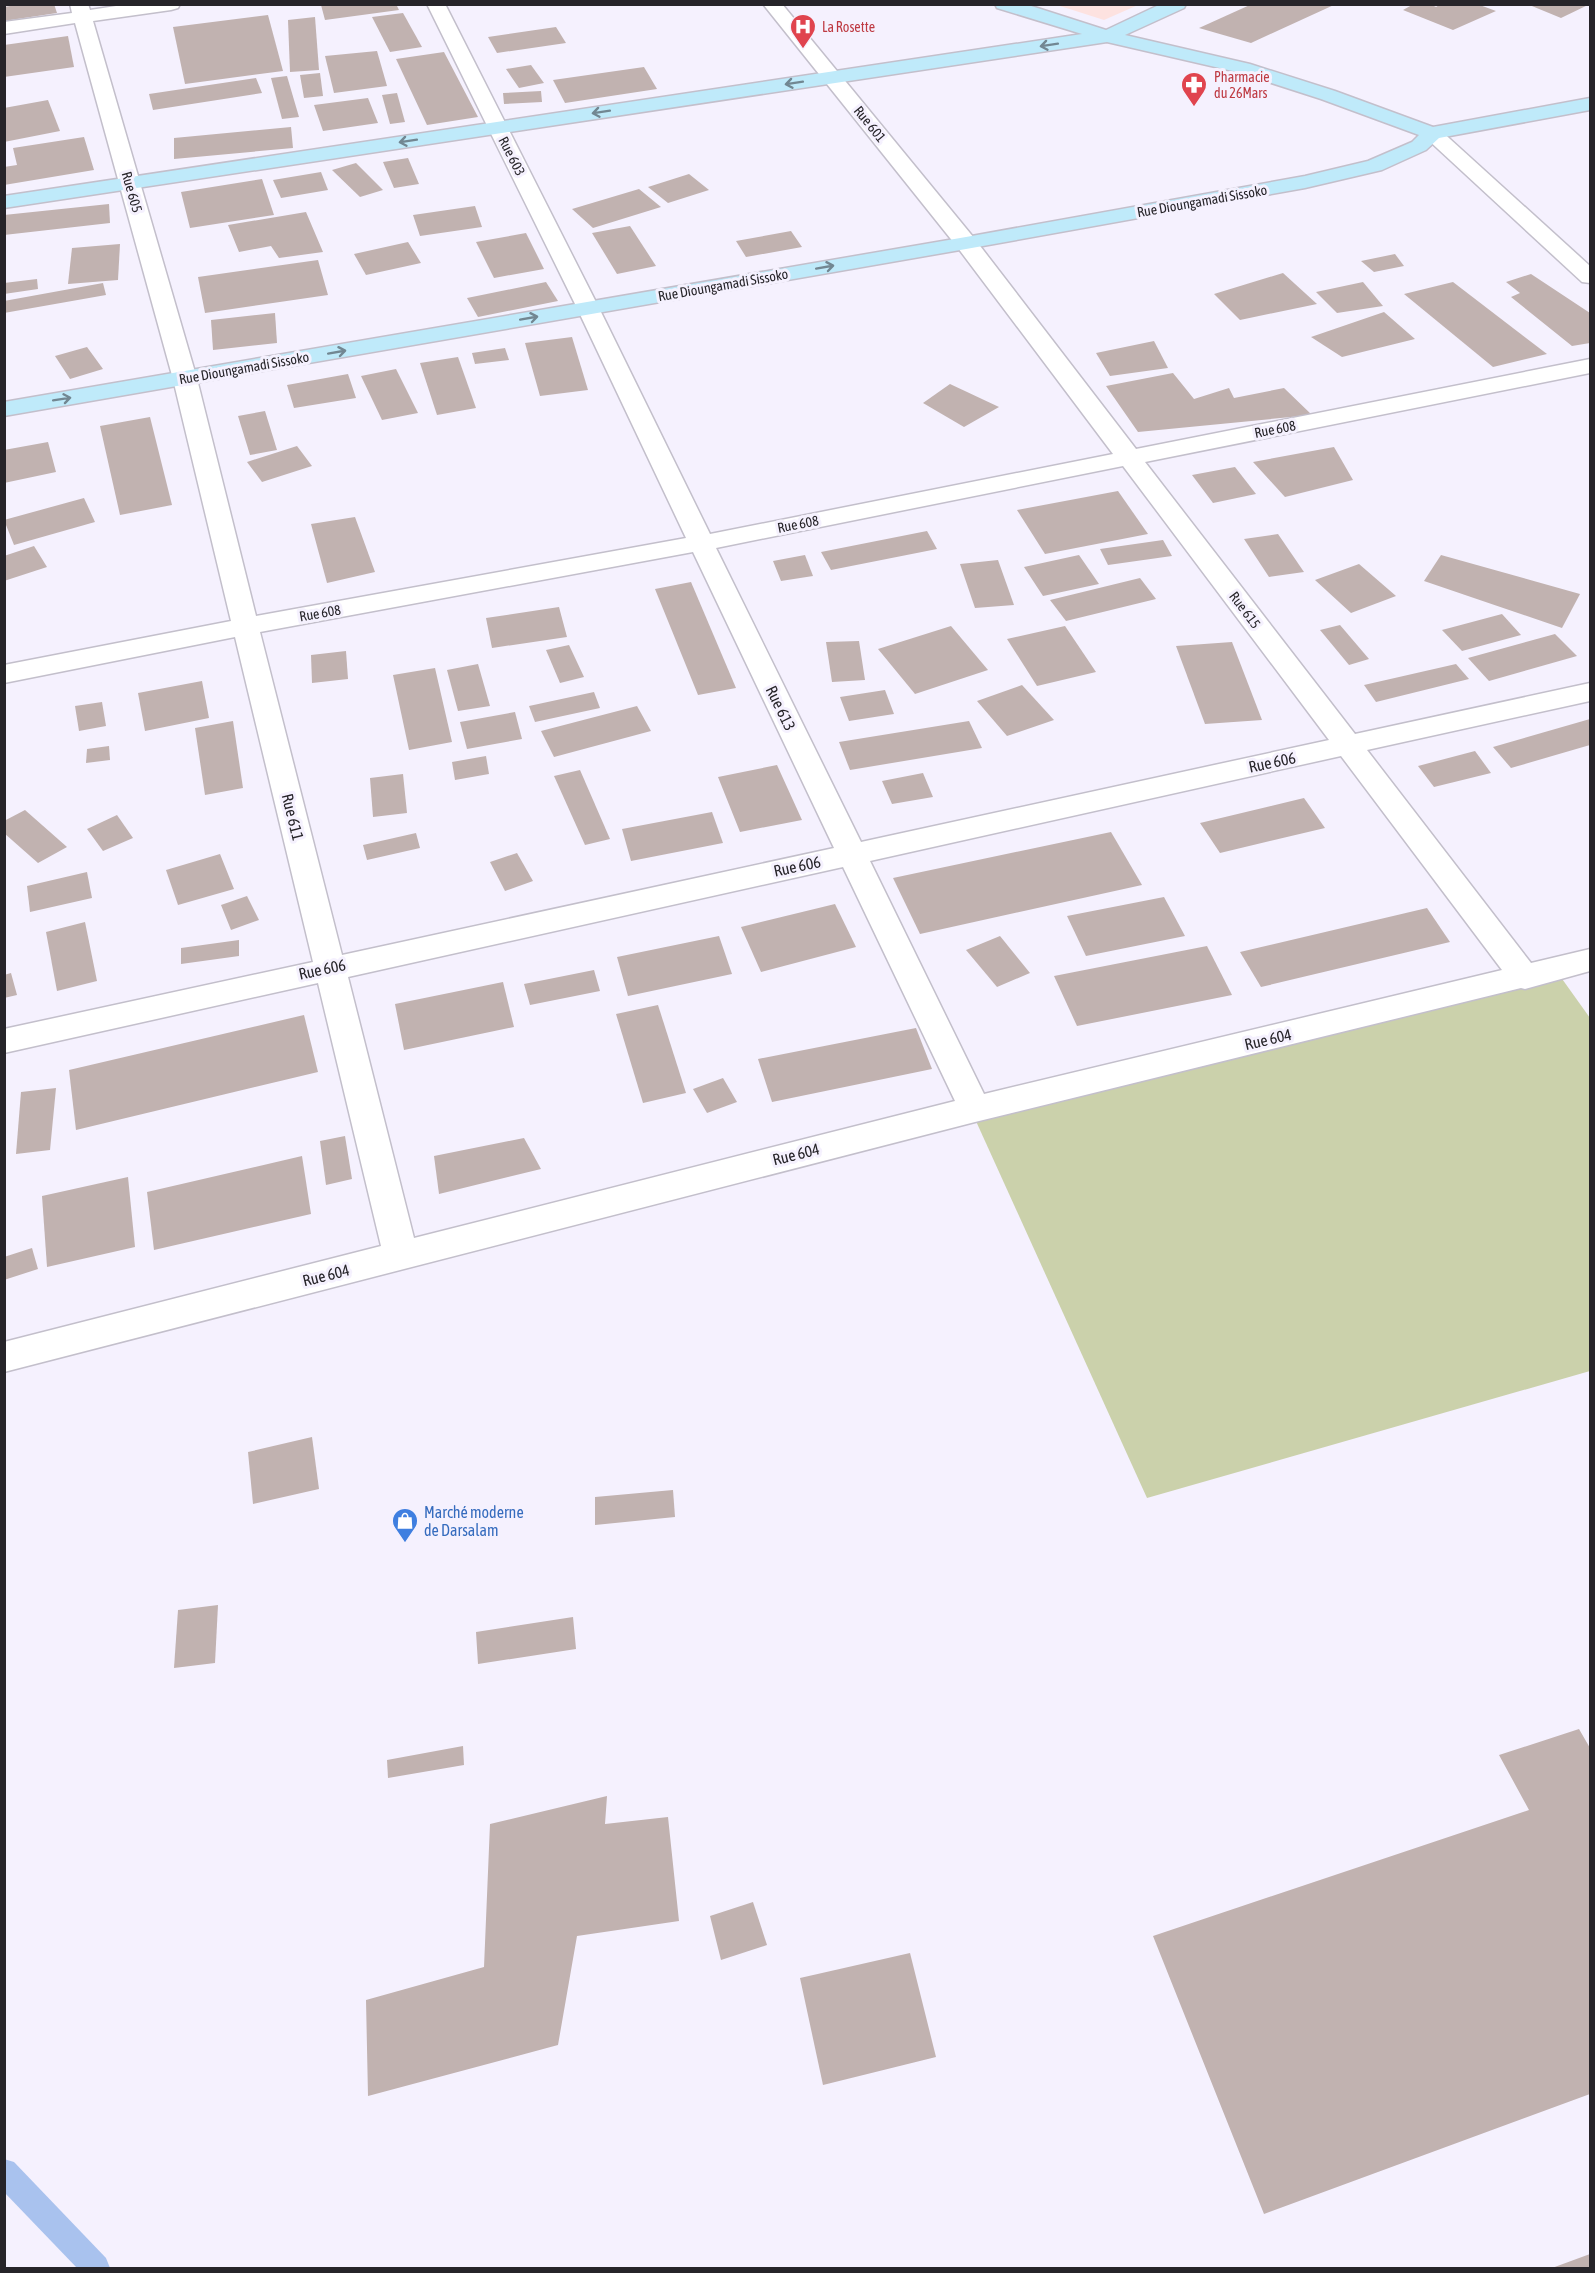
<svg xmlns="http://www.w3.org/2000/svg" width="1595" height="2273" font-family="'Asap Condensed',sans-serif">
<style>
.industrial{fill:#fde2e0}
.green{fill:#cbd1ab}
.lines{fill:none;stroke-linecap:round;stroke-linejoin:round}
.stream{fill:#a9c2ee;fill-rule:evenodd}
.building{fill:#c1b2b0}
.street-casing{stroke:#c3bfcb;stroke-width:3}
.secondary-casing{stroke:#c3bfcb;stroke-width:3}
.street{fill:#fff;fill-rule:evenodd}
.secondary{fill:#bfeafa;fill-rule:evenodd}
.oneway{stroke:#728792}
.labels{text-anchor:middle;stroke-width:6;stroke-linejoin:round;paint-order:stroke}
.far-health-label{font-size:14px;fill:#be3a42;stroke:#f5f1fe;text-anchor:start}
.far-street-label{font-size:14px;fill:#262429;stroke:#f5f1fe}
.street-label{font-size:16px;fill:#262429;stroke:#f5f1fe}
.shop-label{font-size:16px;fill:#366cbe;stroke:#f5f1fe;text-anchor:start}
</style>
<rect width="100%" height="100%" fill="#f5f1fe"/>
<!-- industrial -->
<polygon class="industrial" points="1057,5 1138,5 1104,20"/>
<!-- green -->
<polygon class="green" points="1560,976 1590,1018 1590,1371 1147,1498 975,1119"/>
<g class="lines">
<!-- stream -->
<polygon class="stream" points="4,2159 14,2162 106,2258 110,2268 77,2268 4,2192"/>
</g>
<!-- building -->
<g class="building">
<polygon points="22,4 54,4 57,13 4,21 4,7"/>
<polygon points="396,4 399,10 325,20 321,5"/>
<polygon points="1252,4 1336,4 1251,43 1199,28"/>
<polygon points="1441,4 1477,4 1496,11 1453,30 1403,10 1412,5 1432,5 1436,7"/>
<polygon points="1527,4 1590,4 1561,18"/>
<polygon points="403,13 422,47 390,52 372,17"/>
<polygon points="268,15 283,71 185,84 173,27"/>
<polygon points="315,17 319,70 290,72 288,20"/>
<polygon points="556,27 566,43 497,53 488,37"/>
<polygon points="68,36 74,67 4,77 4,45"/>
<polygon points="377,51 387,86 334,93 325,56"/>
<polygon points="444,52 478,117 427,125 396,59"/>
<polygon points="531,65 544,83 519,88 506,69"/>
<polygon points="644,67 657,89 565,103 553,80"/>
<polygon points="320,73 323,96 304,98 300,75"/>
<polygon points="287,76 299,117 282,119 271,78"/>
<polygon points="256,78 262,93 153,110 149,94"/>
<polygon points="541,91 542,102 504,104 503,93"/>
<polygon points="397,93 405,122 390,124 382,95"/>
<polygon points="368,98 378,123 323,131 314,105"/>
<polygon points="48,100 60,131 4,142 4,108"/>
<polygon points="291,127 293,148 174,159 174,138"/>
<polygon points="84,137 94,170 4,185 4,167 17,165 13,148"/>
<polygon points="408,158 419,184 394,188 383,162"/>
<polygon points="356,163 383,190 360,197 332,170"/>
<polygon points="321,172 328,190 281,198 273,180"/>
<polygon points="689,174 709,190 668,203 648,187"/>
<polygon points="262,179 274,215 190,228 181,192"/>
<polygon points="639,189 661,207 593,228 572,209"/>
<polygon points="109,204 110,223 4,235 4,215"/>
<polygon points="475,206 482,227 420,236 413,215"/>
<polygon points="306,212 323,252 279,258 271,246 239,252 228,225"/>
<polygon points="630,226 656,266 617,274 592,233"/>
<polygon points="791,231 802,247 746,257 736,241"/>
<polygon points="526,233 544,269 494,278 476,242"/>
<polygon points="408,242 421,263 366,275 354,254"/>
<polygon points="120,244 118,280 68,284 72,248"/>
<polygon points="1395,254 1404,266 1374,272 1361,261"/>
<polygon points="318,260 328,295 205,313 198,277"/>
<polygon points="1283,273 1317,304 1240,320 1214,294"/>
<polygon points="1531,274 1590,313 1590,343 1572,346 1511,297 1520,293 1506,282"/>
<polygon points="37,279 38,289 4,294 4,283"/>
<polygon points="546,282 558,301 478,317 467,298"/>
<polygon points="1363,282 1383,306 1337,313 1316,292"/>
<polygon points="1453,282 1547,354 1493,367 1404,294"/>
<polygon points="103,283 106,295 4,313 4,301"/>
<polygon points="1384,312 1415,339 1342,357 1311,337"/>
<polygon points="275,313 277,343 213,350 211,320"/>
<polygon points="572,337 588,390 540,396 525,343"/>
<polygon points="1154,341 1168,368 1110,376 1096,353"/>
<polygon points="87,347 103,369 70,379 55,356"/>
<polygon points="505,348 509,360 475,364 472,353"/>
<polygon points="458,357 476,408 437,415 420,363"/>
<polygon points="396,369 418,413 382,420 361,376"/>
<polygon points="1173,373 1194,399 1229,388 1234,398 1284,388 1312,415 1138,432 1106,386"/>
<polygon points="348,374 356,398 294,408 287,385"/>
<polygon points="950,384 999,407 964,427 923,403"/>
<polygon points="265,411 277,450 250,455 238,416"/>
<polygon points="150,417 172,505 120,515 100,426"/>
<polygon points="48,442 56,472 4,483 4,450"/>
<polygon points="297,446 312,466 262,482 247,462"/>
<polygon points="1334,447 1353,480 1285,497 1253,462"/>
<polygon points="1235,467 1256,494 1213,503 1192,475"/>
<polygon points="1118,491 1148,534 1045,554 1017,510"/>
<polygon points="84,498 95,522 14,545 4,520"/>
<polygon points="355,517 375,572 327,583 311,524"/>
<polygon points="927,531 937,549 831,570 821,552"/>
<polygon points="1278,534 1304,572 1269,577 1244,539"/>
<polygon points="1163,540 1172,556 1108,565 1100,549"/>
<polygon points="34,546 47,567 4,581 4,556"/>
<polygon points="805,555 813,576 781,581 773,561"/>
<polygon points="1079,555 1099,584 1043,596 1024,567"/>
<polygon points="1441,555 1580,594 1562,628 1424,581"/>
<polygon points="998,560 1014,605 975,608 960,564"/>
<polygon points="1359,564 1396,596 1351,613 1315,580"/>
<polygon points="1140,578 1156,599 1066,621 1050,600"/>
<polygon points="691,582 736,688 698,695 655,589"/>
<polygon points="559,607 567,637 492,648 486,618"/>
<polygon points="1502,614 1521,635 1462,651 1442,630"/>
<polygon points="1340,625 1369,659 1349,665 1320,630"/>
<polygon points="951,626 988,670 915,694 878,649"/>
<polygon points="1065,626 1096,672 1037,686 1007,639"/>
<polygon points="1555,634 1577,656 1489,681 1468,658"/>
<polygon points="859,641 865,680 832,682 826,642"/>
<polygon points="1232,642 1262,720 1205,724 1176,646"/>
<polygon points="569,645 584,677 560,683 546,650"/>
<polygon points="346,651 348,679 312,683 311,655"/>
<polygon points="478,664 490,706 458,711 447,670"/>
<polygon points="1456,664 1469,679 1376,702 1364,685"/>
<polygon points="435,668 452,742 409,750 393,675"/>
<polygon points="202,681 209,718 145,731 138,693"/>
<polygon points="1022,685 1054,720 1007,736 977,701"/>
<polygon points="885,690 894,714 849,721 840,697"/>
<polygon points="594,692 600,708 535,722 529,706"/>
<polygon points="102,702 106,726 79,731 75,706"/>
<polygon points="637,706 651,731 554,757 541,731"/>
<polygon points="515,712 522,739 467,749 460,722"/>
<polygon points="1590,719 1590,745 1511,768 1493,747"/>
<polygon points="233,721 243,788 205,795 195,728"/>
<polygon points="969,721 982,748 850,770 839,742"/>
<polygon points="109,746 110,760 86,763 87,749"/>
<polygon points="1475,751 1491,773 1434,787 1418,766"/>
<polygon points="486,756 489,774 455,780 452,762"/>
<polygon points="777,765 802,820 740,832 718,777"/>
<polygon points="580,770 610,839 585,845 554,776"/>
<polygon points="923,773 933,797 892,804 882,781"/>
<polygon points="403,774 407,813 373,817 370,778"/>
<polygon points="1304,798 1325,828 1220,853 1200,823"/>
<polygon points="25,810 67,847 38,863 4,833 4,821"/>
<polygon points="712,812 723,843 631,861 622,829"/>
<polygon points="117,815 133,838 103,851 87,829"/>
<polygon points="1111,832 1142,885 920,934 893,878"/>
<polygon points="416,833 420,848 367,860 363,845"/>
<polygon points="517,853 533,881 505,891 490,862"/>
<polygon points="220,854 234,889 178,905 166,870"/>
<polygon points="87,872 92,898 30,912 27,886"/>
<polygon points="247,896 259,920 231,930 221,905"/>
<polygon points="1164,897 1185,936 1086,956 1067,916"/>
<polygon points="835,904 856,947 761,972 741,927"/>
<polygon points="1427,908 1450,942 1261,987 1240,952"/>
<polygon points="85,922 97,981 57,991 46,932"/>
<polygon points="719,936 732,974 628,996 617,957"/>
<polygon points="1000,936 1030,973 997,987 966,950"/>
<polygon points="239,940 239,956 181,964 181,948"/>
<polygon points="1207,946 1232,995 1077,1026 1054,976"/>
<polygon points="594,970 600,991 530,1005 524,984"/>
<polygon points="11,973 17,995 4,998 4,975"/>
<polygon points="503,982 514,1027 404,1050 395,1004"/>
<polygon points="658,1005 686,1093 643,1103 616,1014"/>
<polygon points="304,1015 318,1072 76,1130 69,1070"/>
<polygon points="916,1028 932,1069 772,1102 758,1059"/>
<polygon points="723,1078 737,1102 707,1113 693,1089"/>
<polygon points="56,1088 50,1150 16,1154 21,1092"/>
<polygon points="345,1136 352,1179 326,1185 320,1141"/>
<polygon points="524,1138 541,1169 439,1194 434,1156"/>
<polygon points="302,1156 311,1214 154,1250 147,1192"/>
<polygon points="128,1177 135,1247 47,1267 42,1196"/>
<polygon points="32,1248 38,1269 4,1280 4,1257"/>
<polygon points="312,1437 319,1489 253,1504 248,1452"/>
<polygon points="673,1490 675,1517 595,1525 595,1497"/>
<polygon points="218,1605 215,1663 174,1668 178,1610"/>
<polygon points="573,1617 576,1649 478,1664 476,1632"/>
<polygon points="1579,1729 1590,1748 1590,2094 1264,2214 1153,1936 1529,1810 1499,1755"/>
<polygon points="463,1746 464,1765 388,1778 387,1760"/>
<polygon points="607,1796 605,1824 668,1817 679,1921 577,1936 558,2045 368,2096 366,2000 484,1967 490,1824"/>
<polygon points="753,1902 767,1945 721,1960 710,1916"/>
<polygon points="910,1953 936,2057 823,2085 800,1978"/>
<polygon points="1590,2254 1590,2268 1552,2268"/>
</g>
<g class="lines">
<defs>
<g id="street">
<path d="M 70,4 L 88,4 L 90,10 L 129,4 L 180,4 L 178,8 L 171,10 L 93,21 L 197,379 L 256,616 L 686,538 L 577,308 L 427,4 L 445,4 L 599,308 L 710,534 L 1113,454 L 958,248 L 763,4 L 782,4 L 974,238 L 1136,449 L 1590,359 L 1590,373 L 1145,462 L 1355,734 L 1590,683 L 1590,701 L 1367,750 L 1531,963 L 1590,949 L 1590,971 L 1525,989 L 1521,988 L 975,1122 L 4,1372 L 4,1342 L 381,1246 L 318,983 L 4,1053 L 4,1029 L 313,962 L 235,637 L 4,683 L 4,665 L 231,621 L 173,379 L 75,23 L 4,34 L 4,22 L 72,13 ZM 1123,466 L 1329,740 L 861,842 L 716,548 ZM 693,552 L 834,848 L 342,955 L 260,632 ZM 1341,756 L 1502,970 L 984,1094 L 870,861 ZM 843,867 L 955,1101 L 414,1238 L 348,977 Z"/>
<polygon points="1432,127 1439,129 1590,266 1590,283 1582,282 1425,137 1422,133 1425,129"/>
</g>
<polygon id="secondary" points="995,4 1025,4 1106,30 1161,4 1186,4 1184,8 1125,35 1250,64 1335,91 1433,127 1590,98 1590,110 1439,138 1426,150 1382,170 1305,188 966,249 4,416 4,402 966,237 1305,176 1368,161 1412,142 1419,135 1321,99 1237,72 1107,42 4,208 4,196 1082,34 997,8"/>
</defs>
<!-- street casing -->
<use href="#street" class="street-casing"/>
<!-- secondary casing -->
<use href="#secondary" class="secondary-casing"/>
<!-- street -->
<use href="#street" class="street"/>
<!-- secondary -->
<use href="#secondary" class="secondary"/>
</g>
<!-- one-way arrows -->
<defs><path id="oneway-shaft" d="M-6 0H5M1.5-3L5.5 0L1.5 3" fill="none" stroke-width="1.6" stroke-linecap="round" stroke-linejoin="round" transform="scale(1.5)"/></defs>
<g class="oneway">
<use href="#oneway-shaft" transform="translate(1049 45) rotate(171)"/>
<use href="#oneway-shaft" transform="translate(794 83) rotate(171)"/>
<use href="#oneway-shaft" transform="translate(601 112) rotate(171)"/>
<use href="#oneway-shaft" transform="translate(408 141) rotate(171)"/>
<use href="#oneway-shaft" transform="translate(825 267) rotate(-10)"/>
<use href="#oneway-shaft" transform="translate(529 318) rotate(-10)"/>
<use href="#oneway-shaft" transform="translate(337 352) rotate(-10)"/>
<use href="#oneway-shaft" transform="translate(62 399) rotate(-9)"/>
</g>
<!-- icons -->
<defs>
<symbol id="hospital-pin" viewBox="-11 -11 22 30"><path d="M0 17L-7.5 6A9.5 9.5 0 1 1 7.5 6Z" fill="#e0444e" stroke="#f5f1fe"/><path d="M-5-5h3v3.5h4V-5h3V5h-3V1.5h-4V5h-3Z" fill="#fff"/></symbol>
<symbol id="pharmacy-pin" viewBox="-11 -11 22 30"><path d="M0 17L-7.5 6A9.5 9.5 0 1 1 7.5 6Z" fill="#e0444e" stroke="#f5f1fe"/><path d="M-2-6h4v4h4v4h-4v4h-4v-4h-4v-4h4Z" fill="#fff"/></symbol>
<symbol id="shop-pin" viewBox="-11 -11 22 30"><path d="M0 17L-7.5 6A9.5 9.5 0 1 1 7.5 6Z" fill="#3f7fe0" stroke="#f5f1fe"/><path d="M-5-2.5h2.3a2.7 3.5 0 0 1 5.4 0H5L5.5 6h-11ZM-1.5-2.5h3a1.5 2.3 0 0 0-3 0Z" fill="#fff"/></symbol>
</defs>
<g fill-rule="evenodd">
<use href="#hospital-pin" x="788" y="12" width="30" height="40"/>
<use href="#pharmacy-pin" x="1179" y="70" width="30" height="40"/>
<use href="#shop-pin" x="390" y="1506" width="30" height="40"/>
</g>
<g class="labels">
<!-- far-health labels -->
<g class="far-health-label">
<text x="822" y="32">La Rosette</text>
<text x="1214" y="82">Pharmacie<tspan x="1214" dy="16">du 26Mars</tspan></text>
</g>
<!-- far-street labels -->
<g class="far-street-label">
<text transform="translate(870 124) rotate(51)" y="5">Rue 601</text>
<text transform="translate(512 156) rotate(63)" y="5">Rue 603</text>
<text transform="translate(132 192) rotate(74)" y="5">Rue 605</text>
<text transform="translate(1202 201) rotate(-10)" y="5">Rue Dioungamadi Sissoko</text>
<text transform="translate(723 285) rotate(-10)" y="5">Rue Dioungamadi Sissoko</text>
<text transform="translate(244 368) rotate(-10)" y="5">Rue Dioungamadi Sissoko</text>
<text transform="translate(1275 429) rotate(-11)" y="5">Rue 608</text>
<text transform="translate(798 524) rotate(-11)" y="5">Rue 608</text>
<text transform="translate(1245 610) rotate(53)" y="5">Rue 615</text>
<text transform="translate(320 613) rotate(-10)" y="5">Rue 608</text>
</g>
<!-- street labels -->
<g class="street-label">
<text transform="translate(781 708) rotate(64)" y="6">Rue 613</text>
<text transform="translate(1272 762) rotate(-12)" y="6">Rue 606</text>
<text transform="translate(293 817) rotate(76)" y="6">Rue 611</text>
<text transform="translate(797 866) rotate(-12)" y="6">Rue 606</text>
<text transform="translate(322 969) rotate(-12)" y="6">Rue 606</text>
<text transform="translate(1268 1039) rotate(-13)" y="6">Rue 604</text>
<text transform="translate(796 1154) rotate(-14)" y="6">Rue 604</text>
<text transform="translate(326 1275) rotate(-14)" y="6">Rue 604</text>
</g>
<!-- shop labels -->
<g class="shop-label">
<text x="424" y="1518">Marché moderne<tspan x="424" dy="18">de Darsalam</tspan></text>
</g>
</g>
<!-- border -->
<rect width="1595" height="2273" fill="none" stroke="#262429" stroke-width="12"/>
</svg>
